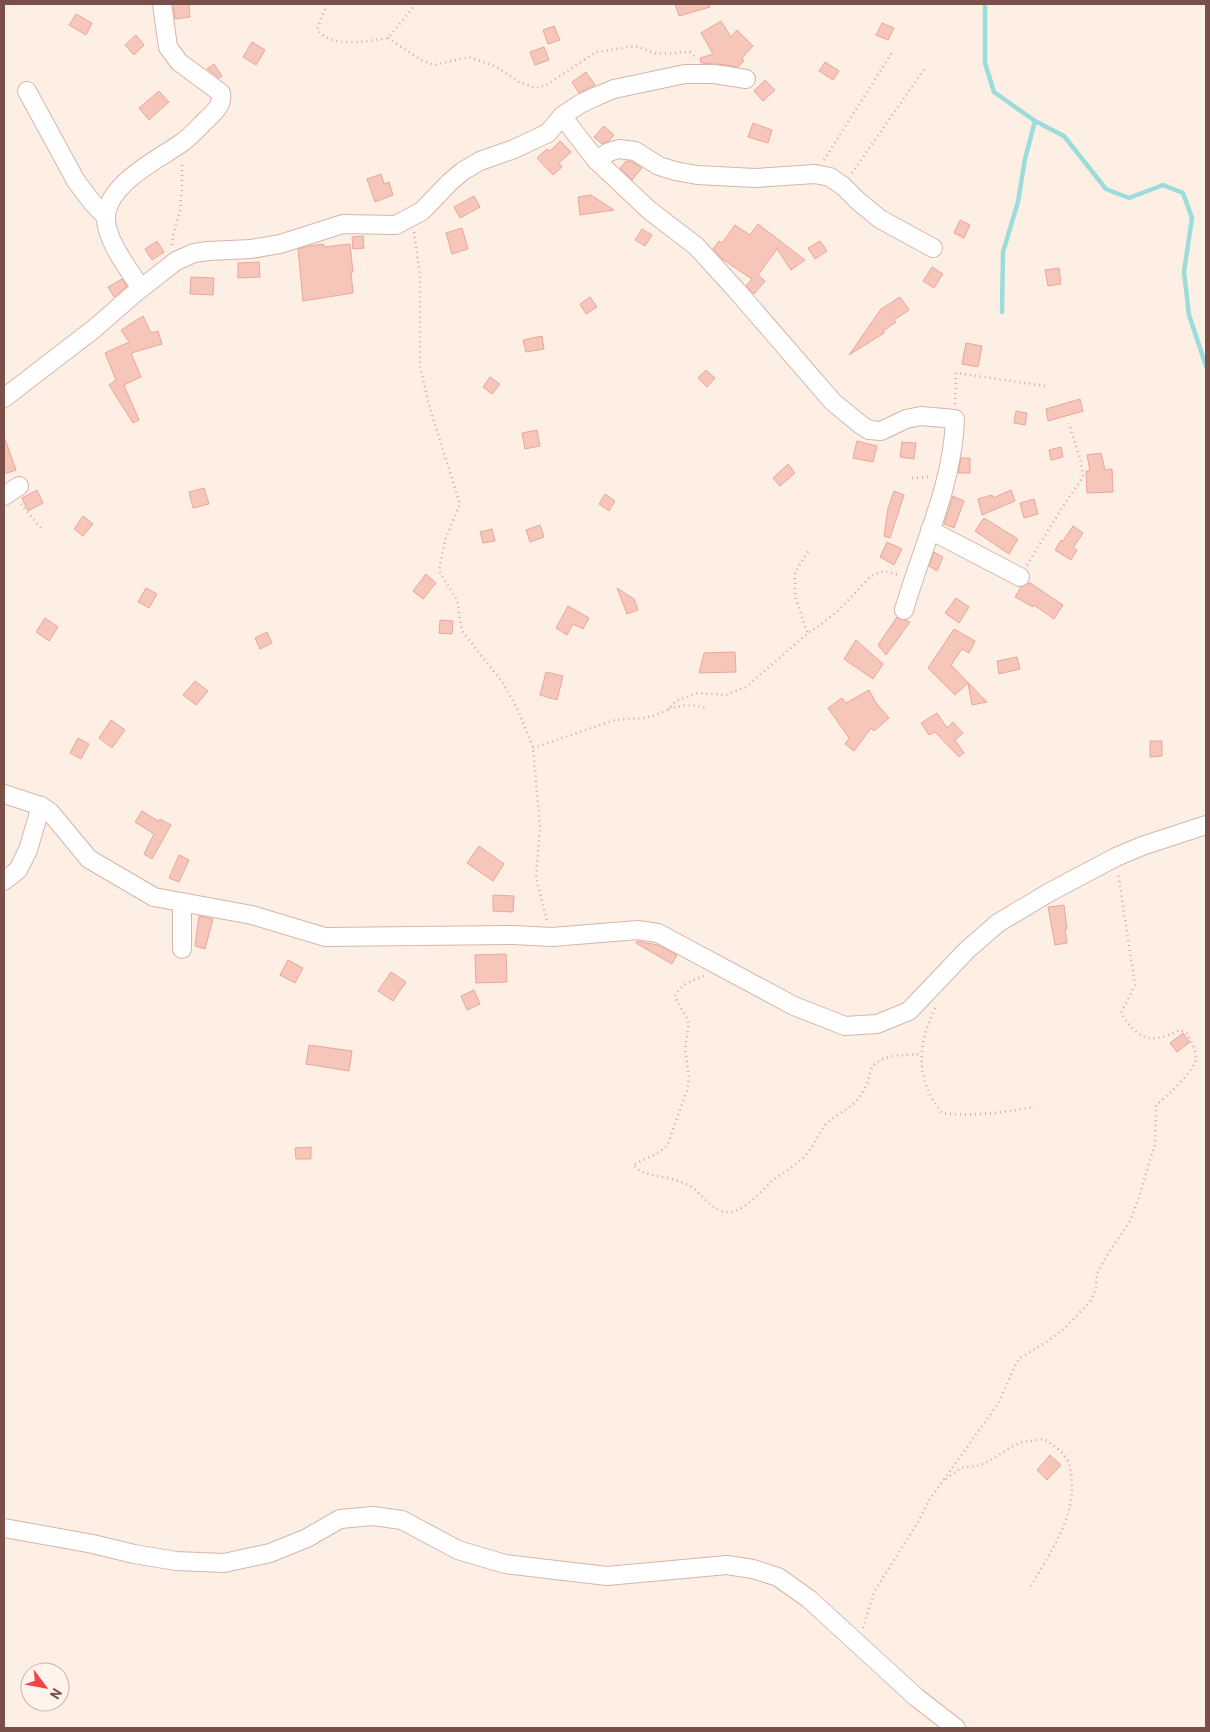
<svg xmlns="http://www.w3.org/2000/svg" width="1210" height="1732" font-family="Barlow,sans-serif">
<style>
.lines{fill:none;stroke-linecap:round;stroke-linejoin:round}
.stream{stroke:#9cdcd9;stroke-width:4.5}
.building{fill:#f6c6ba;stroke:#eaa799}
.minor-casing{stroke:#d3b6ac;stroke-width:20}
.path{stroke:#dba89c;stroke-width:2.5;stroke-dasharray:1 4;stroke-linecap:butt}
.minor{stroke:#fff;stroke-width:18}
</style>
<rect width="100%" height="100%" fill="#feefe5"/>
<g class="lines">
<!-- stream -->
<g class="stream">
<polyline points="985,4 985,63 994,92 1035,121 1064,136 1106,189 1129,198 1163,185 1183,193 1192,218 1184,272 1189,315 1206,366"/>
<polyline points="1002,312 1003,252 1018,202 1025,159 1035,121"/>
</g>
</g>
<!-- building -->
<g class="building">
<polygon points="173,4 189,4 190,17 175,19"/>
<polygon points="675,4 709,4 710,7 679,16"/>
<polygon points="76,14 92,23 86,35 69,25"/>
<polygon points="721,21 731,37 737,30 753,46 742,58 744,61 738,67 727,65 701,63 700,58 713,54 701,33"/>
<polygon points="882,23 894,28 888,40 876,35"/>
<polygon points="554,26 560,40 548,44 543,30"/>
<polygon points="136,35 144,45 134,55 125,45"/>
<polygon points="252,42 265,50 256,65 243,57"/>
<polygon points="544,47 549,60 535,65 530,52"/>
<polygon points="825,62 839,71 833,80 819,71"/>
<polygon points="214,64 222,76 219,78 207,69"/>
<polygon points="586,72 595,85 579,93 572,82"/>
<polygon points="765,80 775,90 763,101 754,91"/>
<polygon points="159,91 169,102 149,120 139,108"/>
<polygon points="753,123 772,130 768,143 748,137"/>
<polygon points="604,126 614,135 609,141 602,144 594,137"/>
<polygon points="560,141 571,152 559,163 562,167 553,175 537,158 547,149 550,151"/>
<polygon points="626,161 631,161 642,168 632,180 620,168"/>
<polygon points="381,174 384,184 389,182 393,195 375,202 367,179"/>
<polygon points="591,195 614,210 580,215 578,197"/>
<polygon points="474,196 480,207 460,218 454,207"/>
<polygon points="960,220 970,225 964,238 954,233"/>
<polygon points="758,224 805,260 791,270 777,249 758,275 765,281 754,294 746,286 752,279 722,259 713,249 719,241 722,243 735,225 750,235"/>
<polygon points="462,228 468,249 452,254 446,233"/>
<polygon points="642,229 652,235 645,246 635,240"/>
<polygon points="363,236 364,248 353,249 352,237"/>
<polygon points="157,241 164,252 152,260 145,249"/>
<polygon points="820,241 827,251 815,259 808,248"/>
<polygon points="324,244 324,247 350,244 353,272 351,272 353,293 303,301 298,249 309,246"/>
<polygon points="259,262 260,277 238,278 238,263"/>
<polygon points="932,267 943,274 934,288 923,281"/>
<polygon points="1059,268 1061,284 1048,286 1045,270"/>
<polygon points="191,277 214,278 213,295 190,294"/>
<polygon points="122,279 127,286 114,297 108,287"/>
<polygon points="590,297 597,307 586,314 580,304"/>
<polygon points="900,297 909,310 894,320 896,322 883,331 884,333 849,355 881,309"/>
<polygon points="143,316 151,333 158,331 162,344 131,353 141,377 124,385 139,420 133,423 109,385 116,380 105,353 129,342 121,330"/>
<polygon points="542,336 544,349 526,352 523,340"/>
<polygon points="966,343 982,346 978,367 962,364"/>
<polygon points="706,370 715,378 707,387 698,378"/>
<polygon points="490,377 500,384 492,394 483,387"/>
<polygon points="1080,399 1083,411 1048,421 1046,409"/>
<polygon points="1016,411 1027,413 1025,425 1014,423"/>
<polygon points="537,430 540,446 525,449 522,433"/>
<polygon points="4,439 5,439 16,470 4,474"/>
<polygon points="857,441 877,446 873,462 853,458"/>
<polygon points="902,442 916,443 914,459 900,457"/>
<polygon points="1061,447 1063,457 1051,460 1049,450"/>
<polygon points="1101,453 1105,470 1112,469 1113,492 1087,493 1086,471 1090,471 1087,455"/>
<polygon points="961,458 970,458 970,473 958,473"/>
<polygon points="788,464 795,473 780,486 773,478"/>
<polygon points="204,488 209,504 193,508 189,492"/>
<polygon points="37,490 43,503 28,511 22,498"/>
<polygon points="1011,490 1015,501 982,515 978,499 992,495 993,498"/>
<polygon points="894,491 904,495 890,538 884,536 888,508"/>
<polygon points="605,494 615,501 609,511 599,504"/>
<polygon points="953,496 964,501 954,528 944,524"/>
<polygon points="1034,499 1038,514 1024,518 1020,503"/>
<polygon points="83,516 93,524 83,536 74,529"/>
<polygon points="984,518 1018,539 1009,554 975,531"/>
<polygon points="540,525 544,537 530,542 526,530"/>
<polygon points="1073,526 1083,533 1073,548 1077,550 1071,560 1055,550 1061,540 1063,541"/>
<polygon points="492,529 495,541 483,543 480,532"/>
<polygon points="887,542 902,549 894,565 880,557"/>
<polygon points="934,552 943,557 937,571 929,566"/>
<polygon points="426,574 436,583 423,599 413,591"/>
<polygon points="1030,583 1063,605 1054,619 1034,605 1033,607 1015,597 1021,587"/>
<polygon points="146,588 157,594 149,608 138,602"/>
<polygon points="617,588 634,599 638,610 627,614"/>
<polygon points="956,598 969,607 959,623 945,613"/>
<polygon points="568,606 589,618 583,629 573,624 567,635 556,628"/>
<polygon points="897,617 910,622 886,655 878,645"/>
<polygon points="45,618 58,627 49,641 36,632"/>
<polygon points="440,620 453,621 452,634 439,633"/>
<polygon points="954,629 975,641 969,653 962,649 951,665 987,702 972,705 968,683 955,695 928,668"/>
<polygon points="267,632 272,643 260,649 255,638"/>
<polygon points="856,640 883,664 873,679 844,659"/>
<polygon points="735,652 736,672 699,673 704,653"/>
<polygon points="1017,657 1020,669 999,674 997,661"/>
<polygon points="546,672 563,676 557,700 540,695"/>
<polygon points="195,681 208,691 196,705 183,695"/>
<polygon points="869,690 876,703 889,718 874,731 871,728 854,751 845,744 849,738 828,708 842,698 846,703"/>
<polygon points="937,713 947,728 953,722 963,733 955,740 964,753 959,757 935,732 929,735 921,723"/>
<polygon points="111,720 125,730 112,748 99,738"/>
<polygon points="78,738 89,744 81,759 70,753"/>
<polygon points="1150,741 1162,741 1162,756 1150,757"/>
<polygon points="142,811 158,821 160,819 171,825 152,859 144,854 154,834 135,822"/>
<polygon points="479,846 504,864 493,881 467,863"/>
<polygon points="179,855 189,860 179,882 169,878"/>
<polygon points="493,895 514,896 513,912 493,911"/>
<polygon points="1064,905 1067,929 1065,929 1067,943 1055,945 1048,907"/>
<polygon points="199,916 213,919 205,949 195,946"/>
<polygon points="637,941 658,945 677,955 672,964 636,943"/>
<polygon points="506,954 507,982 476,983 475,955"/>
<polygon points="288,960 303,968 295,983 280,975"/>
<polygon points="391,972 406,982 393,1001 378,991"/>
<polygon points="474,990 480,1004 467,1010 461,996"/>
<polygon points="1183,1033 1190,1042 1177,1052 1170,1043"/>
<polygon points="309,1045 352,1051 349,1071 306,1064"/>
<polygon points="311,1147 311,1159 296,1159 295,1148"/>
<polygon points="1050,1455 1061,1465 1047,1480 1037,1470"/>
</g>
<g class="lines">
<defs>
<g id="minor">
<polyline points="27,91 76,181 92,202 106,217"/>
<path d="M 562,116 L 596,160 L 649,210 L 696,246 L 737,291 L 833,402 L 861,425 L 869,430 L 881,431 L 906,419 L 921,416 L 955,419 C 953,485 922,547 904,610"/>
<polyline points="596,160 609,152 619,149 635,151 659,166 675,171 697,175 755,178 815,174 830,177 843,186 858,201 880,219 933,248"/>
<path d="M 141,288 C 129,270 105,239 106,217 C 108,183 159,159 183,142 C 191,136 198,128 205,121 C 214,112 223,106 221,93 L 179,62 L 168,47 L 162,4"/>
<polyline points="4,398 95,328 134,294 176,261 194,253 208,251 251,249 280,244 343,224 396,225 422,211 450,182 463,171 480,161 514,149 548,133 562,116 580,104 597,96 614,89 685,74 714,74 746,79"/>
<polyline points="4,496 19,486"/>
<polyline points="930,530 1020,577"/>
<polyline points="4,794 41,806 50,812 89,859 154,897 252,915 325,937 513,935 552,937 638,930 658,933 794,1006 845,1026 877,1024 909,1011 967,950 998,923 1050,892 1116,857 1142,846 1206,825"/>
<polyline points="4,881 18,870 28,850 41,806"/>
<polyline points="182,949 182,902"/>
<polyline points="4,1528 93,1544 134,1554 176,1561 224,1563 270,1553 307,1538 340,1519 373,1516 402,1520 458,1550 505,1564 607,1576 727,1565 753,1569 778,1577 809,1599 916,1697 956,1728"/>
</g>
</defs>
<!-- minor casing -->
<use href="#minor" class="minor-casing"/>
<!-- path -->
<g class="path">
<path d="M 324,4 L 325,9 L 317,29 C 330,49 368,41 388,38 L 416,4"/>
<polyline points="388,38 421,60 434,65 469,57 495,66 519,82 536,88 548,84 596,52 636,46 657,54 690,52 696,58"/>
<polyline points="824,160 893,51"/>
<polyline points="852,173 925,68"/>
<polyline points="414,232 420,277 420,366 430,409 460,504 445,540 439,571 457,600 462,631 503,683 518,710 533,748 540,827 536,878 547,921"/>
<polyline points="172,245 173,236 180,210 182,186 182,162"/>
<polyline points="955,404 956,373 1046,386"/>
<polyline points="912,478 930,477"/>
<polyline points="21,504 43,531"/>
<polyline points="1027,565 1060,511 1083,477 1081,462 1069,423"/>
<polyline points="807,632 795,596 795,572 809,550"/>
<path d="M 669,709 C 682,705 693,704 706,708"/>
<polyline points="533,748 615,720 644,718 653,716 668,710 676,701 698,693 726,695 746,687 808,633 819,626 840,609 871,576 884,571 899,575"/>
<path d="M 704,976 C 694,980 678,985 675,997 L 687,1018 L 689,1024 L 685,1048 L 689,1079 L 687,1090 L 667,1146 L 656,1154 L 633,1165 C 645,1178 668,1175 683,1183 C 686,1184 690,1186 693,1188 C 704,1197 714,1213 730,1212 C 746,1211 764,1187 776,1178 C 788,1169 799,1164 808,1152 C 816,1143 819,1131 827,1123 C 836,1115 848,1110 857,1100 C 861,1095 864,1090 867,1084 C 870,1077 869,1068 876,1063 C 887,1054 907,1055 920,1054"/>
<path d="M 935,1008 C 917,1047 915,1078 942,1113 C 973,1117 1004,1112 1035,1107"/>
<path d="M 946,1479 L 961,1468 L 981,1465 L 994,1458 L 1011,1447 L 1022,1442 L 1044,1439 C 1053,1445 1061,1450 1067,1459 C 1070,1463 1070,1469 1071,1474 C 1078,1515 1049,1554 1030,1588"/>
<path d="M 863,1628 L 874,1592 L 918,1522 L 929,1500 L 998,1404 L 1015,1366 L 1020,1358 L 1048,1341 L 1065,1328 L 1090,1302 L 1096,1288 L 1097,1274 L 1106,1257 L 1130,1221 L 1138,1200 L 1155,1144 L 1156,1105 C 1166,1097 1197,1069 1196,1057 C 1196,1050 1191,1041 1188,1034 L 1180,1030 C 1149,1045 1139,1040 1121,1013 L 1135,985 L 1118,873"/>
</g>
<!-- minor -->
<use href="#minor" class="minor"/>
</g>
<!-- border -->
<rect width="1210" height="1732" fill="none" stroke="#794f47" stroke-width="10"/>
<!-- north arrow -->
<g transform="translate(45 1687) rotate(122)"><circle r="24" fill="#fff4ed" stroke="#c9b2ab"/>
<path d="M0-4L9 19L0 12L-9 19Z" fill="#f24440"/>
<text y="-8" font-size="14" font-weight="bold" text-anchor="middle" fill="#794f47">N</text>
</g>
</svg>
